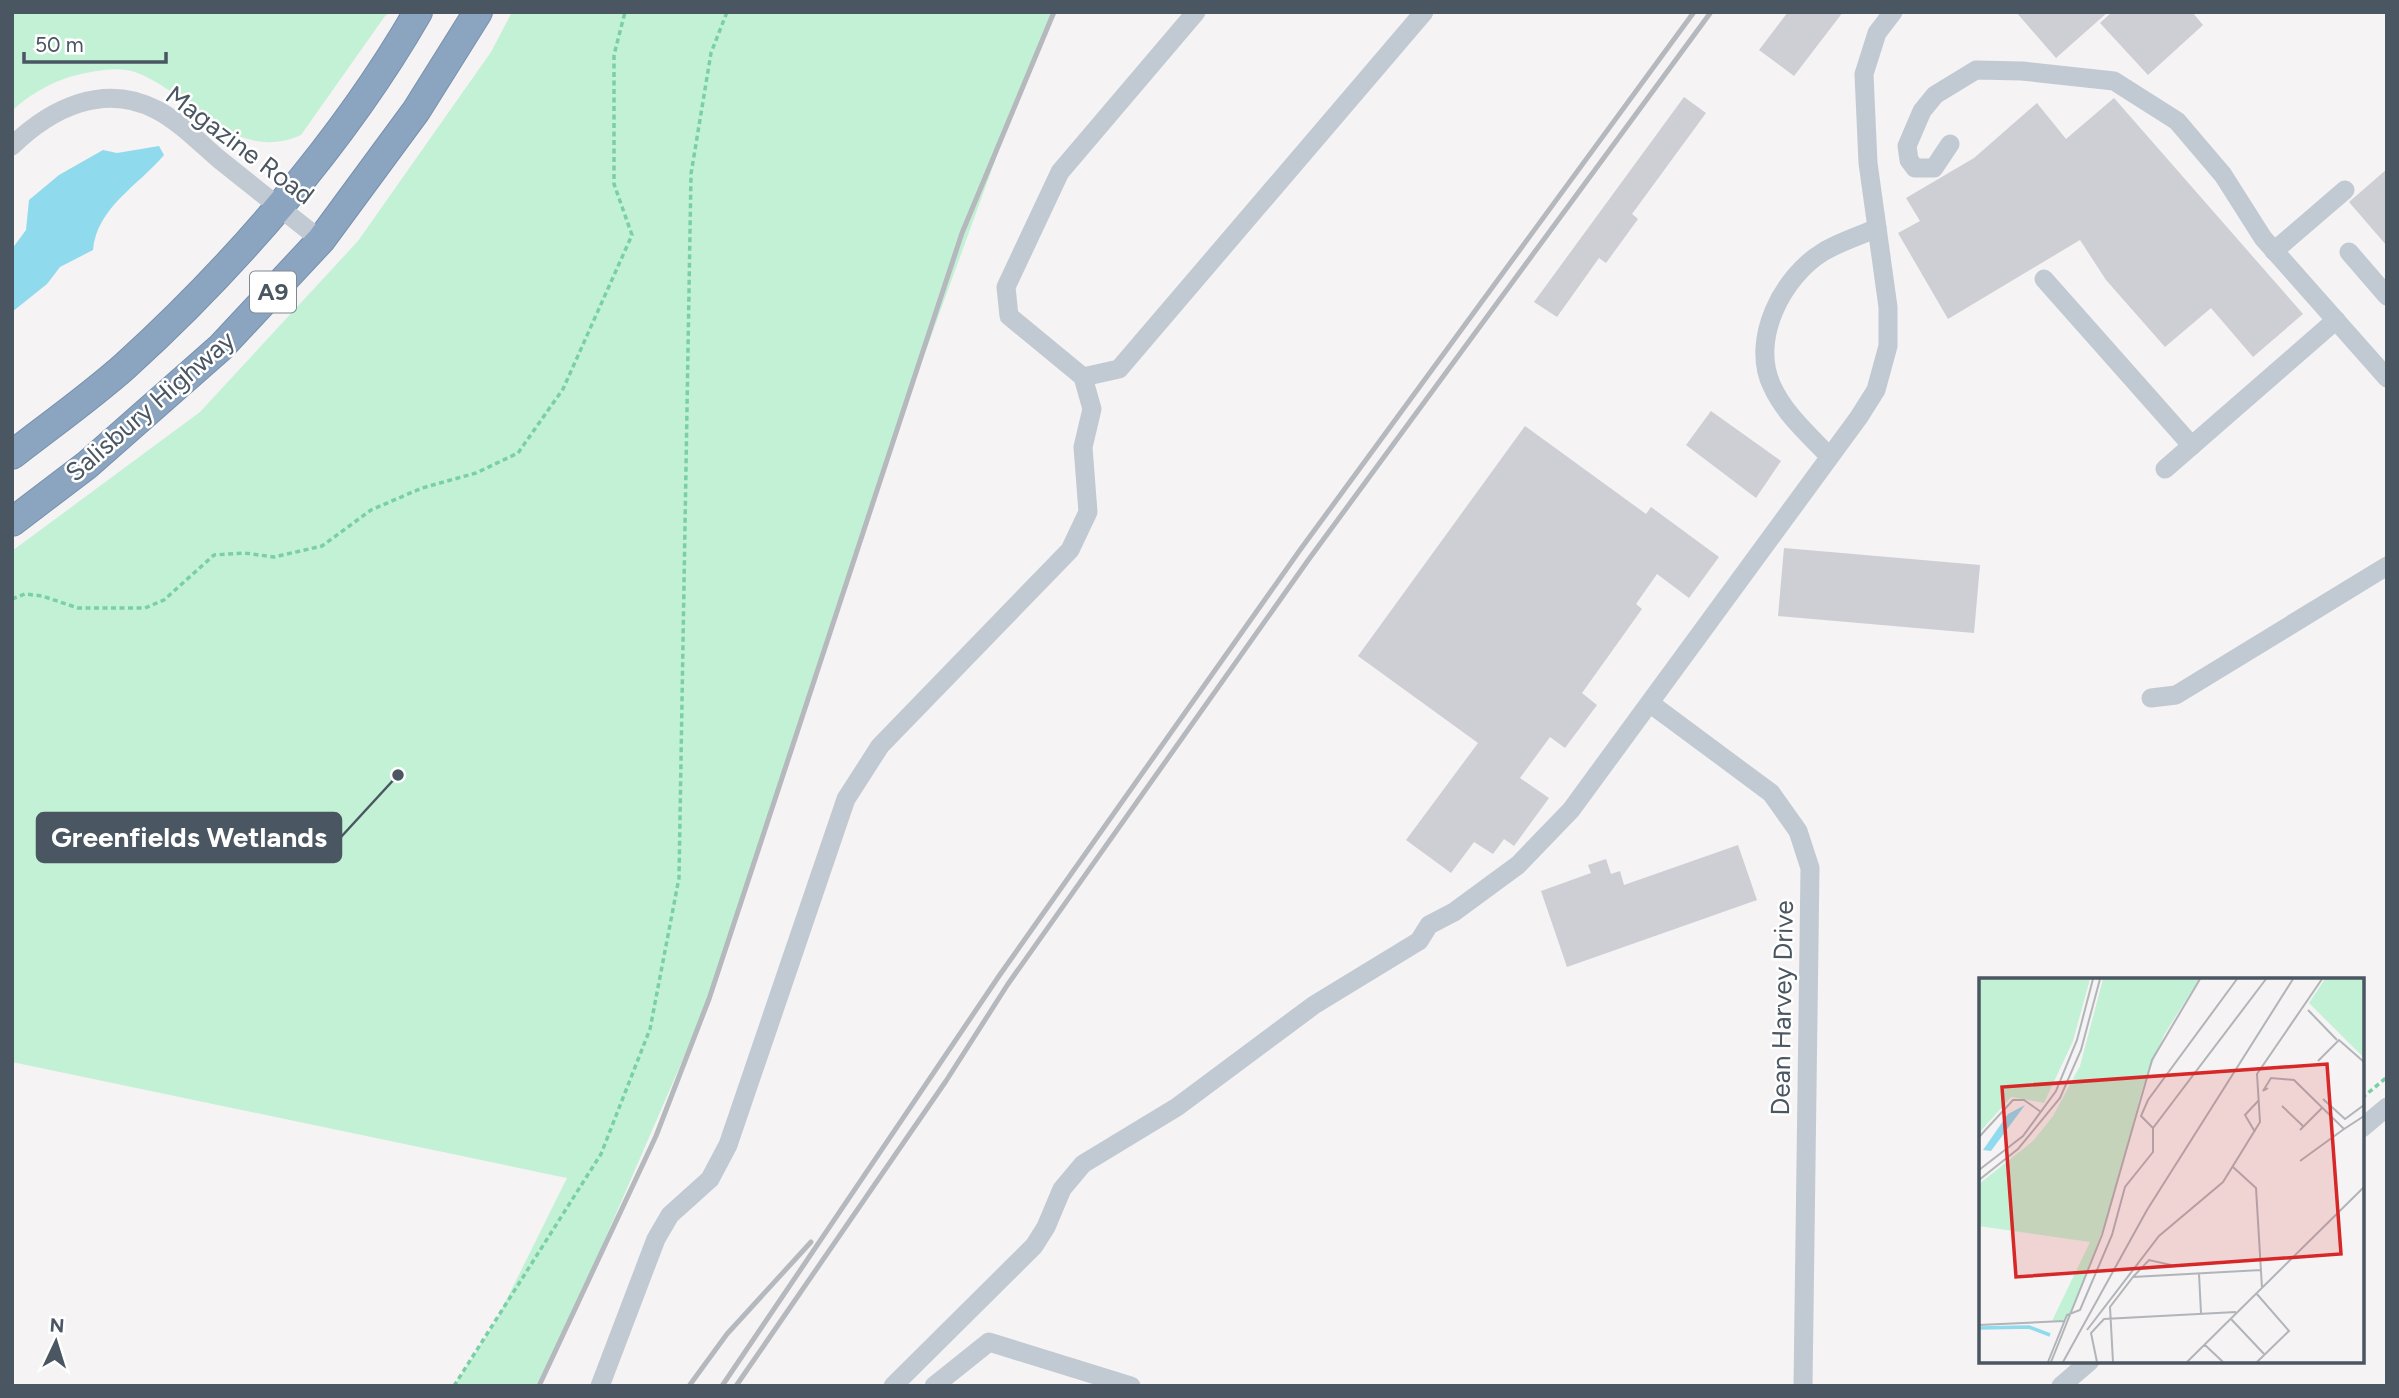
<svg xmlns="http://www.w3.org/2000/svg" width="2399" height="1398" font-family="Figtree,sans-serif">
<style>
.green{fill:#c3f1d5}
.water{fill:#90daee}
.building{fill:#cdcfd5}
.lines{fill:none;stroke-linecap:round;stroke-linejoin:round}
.highway-casing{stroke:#7690ad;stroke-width:30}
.path{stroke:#7ad0a6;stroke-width:3.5;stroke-dasharray:5 3.5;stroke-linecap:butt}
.minor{stroke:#c1cad2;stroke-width:19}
.highway{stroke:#8ba5c1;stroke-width:28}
.rail{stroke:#b5b8bd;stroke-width:5}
.labels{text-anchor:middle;stroke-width:5;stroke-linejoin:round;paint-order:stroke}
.shield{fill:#fff;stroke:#808990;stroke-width:2}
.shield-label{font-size:24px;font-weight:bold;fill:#4a5661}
.street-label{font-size:26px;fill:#4a5661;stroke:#fff}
.inset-river{fill:none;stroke:#90daee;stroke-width:3.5}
.inset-road{fill:none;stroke:#b1b4b9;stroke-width:2}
.view{fill:#d62828;fill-opacity:0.15;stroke:#d62828;stroke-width:3.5}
.inset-edge{fill:none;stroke:#4a5661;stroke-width:3.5}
.leader{fill:none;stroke:#4a5661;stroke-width:2.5}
.callout-dot{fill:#4a5661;stroke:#fff;stroke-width:2.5}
.callout{fill:#4a5661;stroke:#4a5661;stroke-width:2.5}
.callout-label{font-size:28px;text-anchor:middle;font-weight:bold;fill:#fff}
</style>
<rect width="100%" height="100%" fill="#f5f3f3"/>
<!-- green -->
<g class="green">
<path d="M 12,12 L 391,12 L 385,16 L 301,135 C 234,165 192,93 135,72 C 117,66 94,71 77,75 C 55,80 28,95 12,111 Z"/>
<polygon points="512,12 1056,12 1031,62 894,438 709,999 560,1343 539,1386 454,1386 496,1321 567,1178 12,1062 12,551 200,412 358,241 491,52"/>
</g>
<!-- water -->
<path class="water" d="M 159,146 L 164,155 C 138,186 97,207 93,250 L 60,267 L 47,284 L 12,312 L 12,249 L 26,230 L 29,200 L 59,175 L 103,150 L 117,153 Z"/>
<!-- building -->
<g class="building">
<polygon points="1788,12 1843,12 1794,76 1759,50"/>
<polygon points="2016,12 2108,12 2056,58"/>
<polygon points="2112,12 2192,12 2203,25 2148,75 2100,23"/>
<polygon points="1684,97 1706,113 1632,214 1638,219 1606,263 1599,258 1557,317 1534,302"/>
<polygon points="2114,98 2303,314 2253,357 2211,308 2165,347 2106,280 2080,240 1948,319 1898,233 1920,221 1906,198 1974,158 2037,103 2066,139"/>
<polygon points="2387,169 2387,246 2349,202"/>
<polygon points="1711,411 1781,461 1756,498 1686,445"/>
<polygon points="1525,426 1646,514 1651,507 1719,557 1689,598 1657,574 1636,604 1642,609 1582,693 1597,705 1565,748 1550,737 1520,778 1549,798 1514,846 1504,839 1493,854 1474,842 1451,873 1406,840 1478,743 1358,656"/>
<polygon points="1784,548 1980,565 1974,633 1778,616"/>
<polygon points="1738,845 1757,900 1567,967 1541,891 1591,873 1588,865 1606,859 1611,874 1620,871 1624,885"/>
</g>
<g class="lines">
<defs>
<g id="highway">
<path d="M 12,455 C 49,426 89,398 125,366 C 234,267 344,141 418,12"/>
<polyline points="12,522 87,465 221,347 321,240 416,111 478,12"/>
</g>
</defs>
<!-- highway casing -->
<use href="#highway" class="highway-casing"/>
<!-- path -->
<g class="path">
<polyline points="12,599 25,594 42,596 78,608 145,608 164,600 214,555 244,553 274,557 322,546 371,510 422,488 476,473 518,453 563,389 632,235 614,184 614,55 625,12"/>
<polyline points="2362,1098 2387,1077"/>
<polyline points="454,1386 601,1154 650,1029 679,878 691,174 711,53 727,12"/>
</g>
<!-- minor -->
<g class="minor">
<polyline points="1196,12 1060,172 1006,287 1009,316 1083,377 1119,369 1424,12"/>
<polyline points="1950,144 1934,168 1915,168 1909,160 1907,146 1922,111 1935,95 1976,70 2022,71 2114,81 2177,121 2223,175 2263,238 2387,378"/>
<path d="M 12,146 C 51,108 104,82 157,110 C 180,122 200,143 220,160 C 254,187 287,214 321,240"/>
<polyline points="2274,251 2345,190"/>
<polyline points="2349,252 2387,296"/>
<polyline points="2044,279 2192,446"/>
<path d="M 1829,456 C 1809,435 1784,413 1772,386 C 1750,340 1782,277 1823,252 C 1839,242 1859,236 1877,228"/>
<polyline points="2165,469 2336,320"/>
<polyline points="2151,698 2176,695 2387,566"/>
<polyline points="1651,704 1771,793 1798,831 1810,868 1803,1386"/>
<polyline points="2362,1128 2387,1107"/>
<polyline points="600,1386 656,1239 670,1215 710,1179 728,1145 846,799 880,746 1070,550 1088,512 1083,447 1092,409 1083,377"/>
<polyline points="893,1386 1034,1246 1046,1227 1062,1189 1083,1164 1177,1107 1314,1005 1419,941 1429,925 1454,912 1518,865 1571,810 1859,417 1876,390 1888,346 1888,307 1868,163 1864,74 1877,33 1893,12"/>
<polyline points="934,1386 989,1342 1131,1386"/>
<polyline points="2061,1386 2090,1361"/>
</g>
<!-- highway -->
<use href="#highway" class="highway"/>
<!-- rail -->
<g class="rail">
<polyline points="539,1386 656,1136 709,999 962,233 1054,12"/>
<polyline points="689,1386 727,1334 811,1242"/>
<polyline points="722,1386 999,976 1300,550 1694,12"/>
<polyline points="736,1386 946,1081 1008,984 1309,559 1711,12"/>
</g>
</g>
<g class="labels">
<!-- shield labels -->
<rect class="shield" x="250" y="271.5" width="46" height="41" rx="5"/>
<g class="shield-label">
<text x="273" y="300">A9</text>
</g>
<!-- street labels -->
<g class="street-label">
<text transform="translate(240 145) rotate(37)" y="9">Magazine Road</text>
<text transform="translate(150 406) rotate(-41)" y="9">Salisbury Highway</text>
<text transform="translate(1782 1008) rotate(-89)" y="9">Dean Harvey Drive</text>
</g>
</g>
<!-- overview -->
<g transform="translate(1979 978)">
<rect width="385" height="385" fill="#f5f3f3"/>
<path d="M 0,1 L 111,1 L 94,63 L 65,125 L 32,119 L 0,155 ZM 124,1 L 220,1 L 185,57 L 164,108 L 129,238 L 92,335 L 85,343 L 73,343 L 111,264 L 0,248 L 0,206 L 54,163 L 74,138 L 101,88 ZM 346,1 L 385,1 L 385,80 L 330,25 Z" fill="#c3f1d5"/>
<path d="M 46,127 L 12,173 L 4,172 L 29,136 Z" fill="#90daee"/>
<path class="inset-river" d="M 0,350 L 50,349 L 71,357"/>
<path class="inset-road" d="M 258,1 L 169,122 L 162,138 L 174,150 L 287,1M 329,32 L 358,62M 339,83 L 360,62 L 385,84M 289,110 L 284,113 L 292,100 L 315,102 L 365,151 L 385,138M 344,121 L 366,141 L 385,127M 303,128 L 325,149M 321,152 L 343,130M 276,154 L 266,137 L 280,122M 0,159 L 34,122 L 45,122 L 62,134M 321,183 L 365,151M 254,189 L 277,210 L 283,310M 0,192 L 44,158 L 77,113 L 98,62 L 114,1M 0,202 L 39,171 L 81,120 L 102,72 L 121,1M 220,296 L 222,335M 154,299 L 170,282 L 192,287M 277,315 L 310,353 L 278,384M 252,341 L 286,377M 0,347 L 85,343M 108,352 L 180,258 L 244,204 L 281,144 L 278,96 L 343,1M 226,367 L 244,384M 69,384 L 88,337 L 101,332 L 133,257 L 146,209 L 174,174 L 174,150M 72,384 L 123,257 L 173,82 L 221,1M 84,384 L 168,232 L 314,1M 118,384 L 112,355 L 125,341 L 257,334M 134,384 L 131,329 L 154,299 L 282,292M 208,384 L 385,209"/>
<path class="view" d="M 348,86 L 362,276 L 37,299 L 23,109 Z"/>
<rect width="385" height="385" class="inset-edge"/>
</g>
<!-- callouts -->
<path class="leader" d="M398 775L341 837"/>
<circle class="callout-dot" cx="398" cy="775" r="7"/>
<rect class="callout" x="37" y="813" width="304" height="49" rx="7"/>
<g class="callout-label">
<text x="189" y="847">Greenfields Wetlands</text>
</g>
<!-- border -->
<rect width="2399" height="1398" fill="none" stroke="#4a5661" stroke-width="28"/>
<!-- north arrow -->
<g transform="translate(56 1342) rotate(4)" stroke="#ffffff" stroke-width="5" paint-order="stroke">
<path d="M0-5L12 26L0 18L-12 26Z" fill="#4a5661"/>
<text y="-10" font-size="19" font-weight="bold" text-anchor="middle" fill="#4a5661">N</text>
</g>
<!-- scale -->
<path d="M24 52v10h142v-10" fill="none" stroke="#4a5661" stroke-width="3.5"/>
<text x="35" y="52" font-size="21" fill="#4a5661" stroke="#ffffff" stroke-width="5" paint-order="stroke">50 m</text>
</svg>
